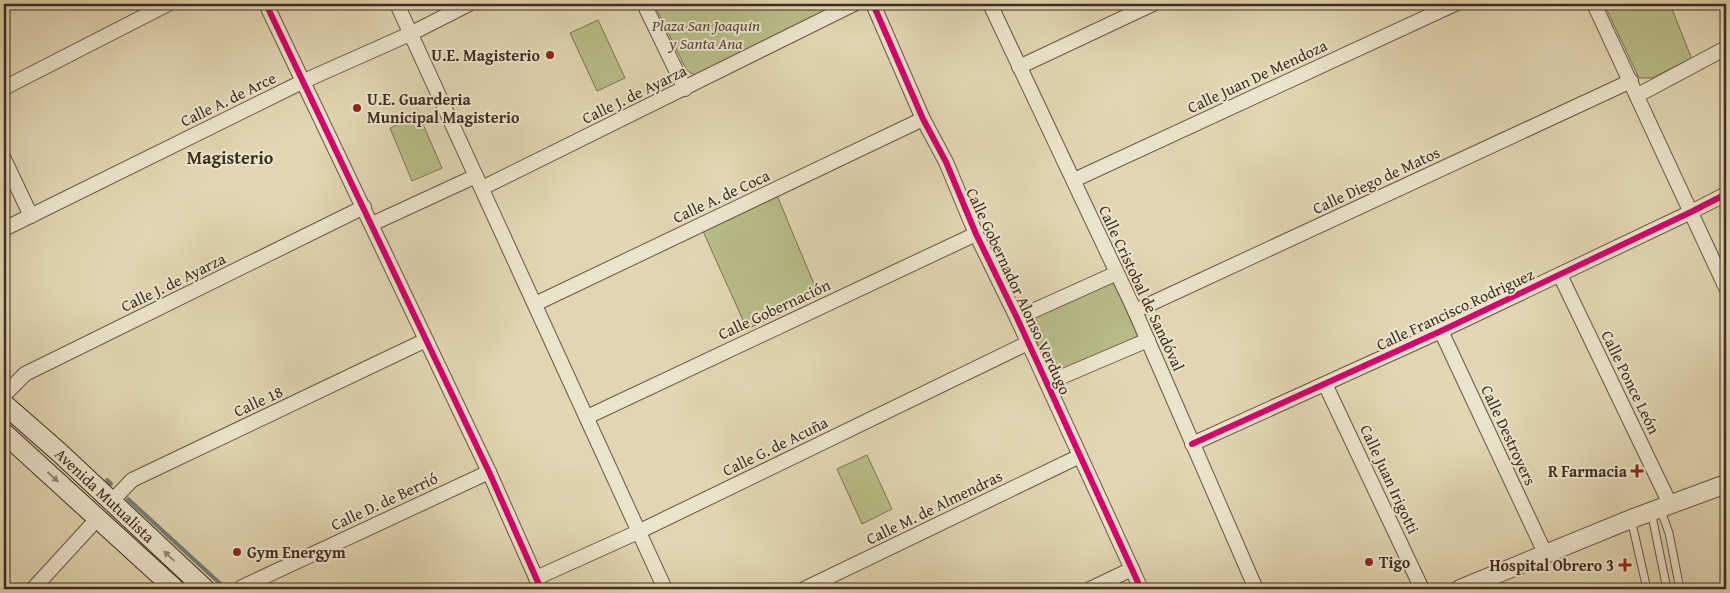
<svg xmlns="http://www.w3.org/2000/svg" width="1730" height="593" font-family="'Gentium Book Plus',serif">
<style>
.green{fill:#b8bc87;stroke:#7c7454}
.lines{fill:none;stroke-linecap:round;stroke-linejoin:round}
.stream{stroke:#757f7c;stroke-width:4}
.service-casing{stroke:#675745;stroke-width:9}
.minor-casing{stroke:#675745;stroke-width:16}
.tertiary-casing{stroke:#675745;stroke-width:20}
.secondary-casing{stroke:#3f2d21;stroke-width:21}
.service{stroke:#ebe4cc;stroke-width:7}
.minor{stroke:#ebe4cc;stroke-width:14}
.tertiary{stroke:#ebe4cc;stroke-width:18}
.secondary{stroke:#ebe4cc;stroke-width:19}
.cycleway-casing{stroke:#ebe4cc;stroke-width:9}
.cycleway{stroke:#d6006c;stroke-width:6}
.oneway{fill:#958876}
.poi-dot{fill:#8f2418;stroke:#ebe4cc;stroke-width:2}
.labels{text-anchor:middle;stroke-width:4;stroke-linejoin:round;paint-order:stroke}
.park-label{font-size:16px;font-style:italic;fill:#574a35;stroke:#ebe4cc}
.poi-label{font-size:16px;font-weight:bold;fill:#3f2d21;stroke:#ebe4cc;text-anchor:end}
.street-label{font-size:16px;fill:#3f2d21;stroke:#ebe4cc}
.neighbourhood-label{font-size:18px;font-weight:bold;fill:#3f2d21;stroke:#ebe4cc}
</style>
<rect width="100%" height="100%" fill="#e0d6b1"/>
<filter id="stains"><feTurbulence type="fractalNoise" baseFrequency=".004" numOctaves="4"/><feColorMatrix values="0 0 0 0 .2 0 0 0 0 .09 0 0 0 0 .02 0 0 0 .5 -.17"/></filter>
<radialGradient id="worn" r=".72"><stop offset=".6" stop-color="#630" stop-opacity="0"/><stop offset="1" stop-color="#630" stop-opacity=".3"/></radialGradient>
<!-- green -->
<g class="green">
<polygon points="654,4 820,4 824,11 695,75 687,71"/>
<polygon points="1604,4 1670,4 1691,57 1690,59 1652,78 1639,78"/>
<polygon points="598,20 625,78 597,91 570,33"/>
<polygon points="419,115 442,168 412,181 390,128"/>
<polygon points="776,193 819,296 747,329 702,229"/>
<polygon points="1109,283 1115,284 1139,339 1053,376 1029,326 1029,320"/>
<polygon points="867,455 892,509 862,524 837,469"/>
</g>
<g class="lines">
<!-- stream -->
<g class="stream">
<polyline points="107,480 111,484"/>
<polyline points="128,499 226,589"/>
</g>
<defs>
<g id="service">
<polyline points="1660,508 1669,533 1680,589"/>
<polyline points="1651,511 1667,589"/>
<polyline points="1631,519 1647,589"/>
</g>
<g id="minor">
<polyline points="266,4 489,472 541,589"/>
<polyline points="397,4 665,589"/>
<polyline points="644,4 685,89"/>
<polyline points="873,4 923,119 946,162 976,234 1017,318 1141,589"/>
<polyline points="990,4 1135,311 1256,589"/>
<polyline points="1594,4 1726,288"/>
<polyline points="1019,67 1153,4"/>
<polyline points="4,88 168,4"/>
<polyline points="1638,95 1726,48"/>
<polyline points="4,159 31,216"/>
<polyline points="1074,180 1455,4"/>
<polyline points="482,188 854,4"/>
<polyline points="372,224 476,176"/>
<polyline points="4,229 304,81 412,33 469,4"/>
<polyline points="1560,275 1670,504"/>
<polyline points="535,304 923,119"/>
<polyline points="1135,311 1631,81"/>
<polyline points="1017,318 1117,273"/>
<polyline points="1441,331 1545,553"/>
<polyline points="1047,383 1148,340"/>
<polyline points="1325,384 1422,589"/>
<polyline points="4,395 25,374 364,207"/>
<polyline points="587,417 976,234"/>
<polyline points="1192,444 1441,331 1691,212 1726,194"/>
<polyline points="111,502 132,480 426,340"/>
<polyline points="536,578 638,532 1028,343"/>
<polyline points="33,589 98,518"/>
<polyline points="241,589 242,587 489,472"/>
<polyline points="804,589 1080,456"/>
<polyline points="1090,589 1132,569"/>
</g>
<polyline id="tertiary" points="1460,589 1631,519 1726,484"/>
<g id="secondary">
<path id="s1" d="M 4,404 L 60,453 L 205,589"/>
<polyline points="4,433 175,589"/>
</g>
</defs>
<!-- service casing -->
<use href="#service" class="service-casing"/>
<!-- minor casing -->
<use href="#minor" class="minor-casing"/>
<!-- tertiary casing -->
<use href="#tertiary" class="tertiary-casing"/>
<!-- secondary casing -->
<use href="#secondary" class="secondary-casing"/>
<!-- service -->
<use href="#service" class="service"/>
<!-- minor -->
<use href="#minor" class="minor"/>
<!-- tertiary -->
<use href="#tertiary" class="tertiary"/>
<!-- secondary -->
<use href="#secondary" class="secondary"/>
<defs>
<g id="cycleway">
<polyline points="266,4 489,472 541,589"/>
<polyline points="873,4 923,119 946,162 976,234 1017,318 1141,589"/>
<polyline points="1192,444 1441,331 1691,212 1726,194"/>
</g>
</defs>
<!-- cycleway casing -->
<use href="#cycleway" class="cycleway-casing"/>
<!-- cycleway -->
<use href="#cycleway" class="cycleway"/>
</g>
<!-- one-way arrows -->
<defs><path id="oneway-solid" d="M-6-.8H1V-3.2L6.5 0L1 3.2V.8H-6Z" transform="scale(1.25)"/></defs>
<g class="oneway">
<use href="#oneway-solid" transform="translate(53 477) rotate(42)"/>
<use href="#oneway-solid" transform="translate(169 556) rotate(-137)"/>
</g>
<!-- markers -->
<g class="poi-dot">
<circle cx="550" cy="55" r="5"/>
<circle cx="357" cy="108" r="5"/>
<path d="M1634.5 463.5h5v5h5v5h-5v5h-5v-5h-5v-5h5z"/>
<circle cx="237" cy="552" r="5"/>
<circle cx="1369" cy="562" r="5"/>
<path d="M1622.5 557.5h5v5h5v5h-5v5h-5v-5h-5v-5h5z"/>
</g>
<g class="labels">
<!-- park labels -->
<g class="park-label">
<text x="706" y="31">Plaza San Joaquin<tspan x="706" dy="18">y Santa Ana</tspan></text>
</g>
<!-- poi labels -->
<g class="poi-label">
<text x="540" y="61">U.E. Magisterio</text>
<text x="367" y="105" text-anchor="start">U.E. Guarderia<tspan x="367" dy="18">Municipal Magisterio</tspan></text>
<text x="1627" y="477">R Farmacia</text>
<text x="247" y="558" text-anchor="start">Gym Energym</text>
<text x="1379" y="568" text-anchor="start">Tigo</text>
<text x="1614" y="571">Hospital Obrero 3</text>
</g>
<!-- street labels -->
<g class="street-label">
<text transform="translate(1257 76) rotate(-25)" y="6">Calle Juan De Mendoza</text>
<text transform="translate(634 94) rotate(-26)" y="6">Calle J. de Ayarza</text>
<text transform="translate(228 99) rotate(-26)" y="6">Calle A. de Arce</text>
<text transform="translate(1376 180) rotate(-25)" y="6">Calle Diego de Matos</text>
<text transform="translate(721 196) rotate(-25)" y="6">Calle A. de Coca</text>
<text transform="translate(173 282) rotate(-26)" y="6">Calle J. de Ayarza</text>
<text transform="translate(1142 288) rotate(65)" y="6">Calle Cristobal de Sandóval</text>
<text transform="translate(1019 291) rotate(65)" y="6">Calle Gobernador Alonso Verdugo</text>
<text transform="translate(774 309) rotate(-25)" y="6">Calle Gobernación</text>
<text transform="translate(1455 309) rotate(-25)" y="6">Calle Francisco Rodriguez</text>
<text transform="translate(1631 382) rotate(64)" y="6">Calle Ponce León</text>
<text transform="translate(258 401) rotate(-25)" y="6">Calle 18</text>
<text transform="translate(1509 435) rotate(65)" y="6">Calle Destroyers</text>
<text transform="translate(775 446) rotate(-26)" y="6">Calle G. de Acuña</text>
<text transform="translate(1390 479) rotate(65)" y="6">Calle Juan Irigotti</text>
<text dy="6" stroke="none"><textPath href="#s1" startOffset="136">Avenida Mutualista</textPath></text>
<text transform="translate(384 501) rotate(-25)" y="6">Calle D. de Berrió</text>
<text transform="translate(934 507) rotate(-26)" y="6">Calle M. de Almendras</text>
</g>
<!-- neighbourhood labels -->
<g class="neighbourhood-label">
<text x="230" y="164">Magisterio</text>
</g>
</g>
<!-- margin -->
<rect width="1730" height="593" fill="none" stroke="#e0d6b1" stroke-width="20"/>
<rect x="5" y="5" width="1720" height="583" fill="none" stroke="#3f2d21" stroke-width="2.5"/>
<rect x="10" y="10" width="1710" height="573" fill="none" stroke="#3f2d21"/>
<rect width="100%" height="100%" filter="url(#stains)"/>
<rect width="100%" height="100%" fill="url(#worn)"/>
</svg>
